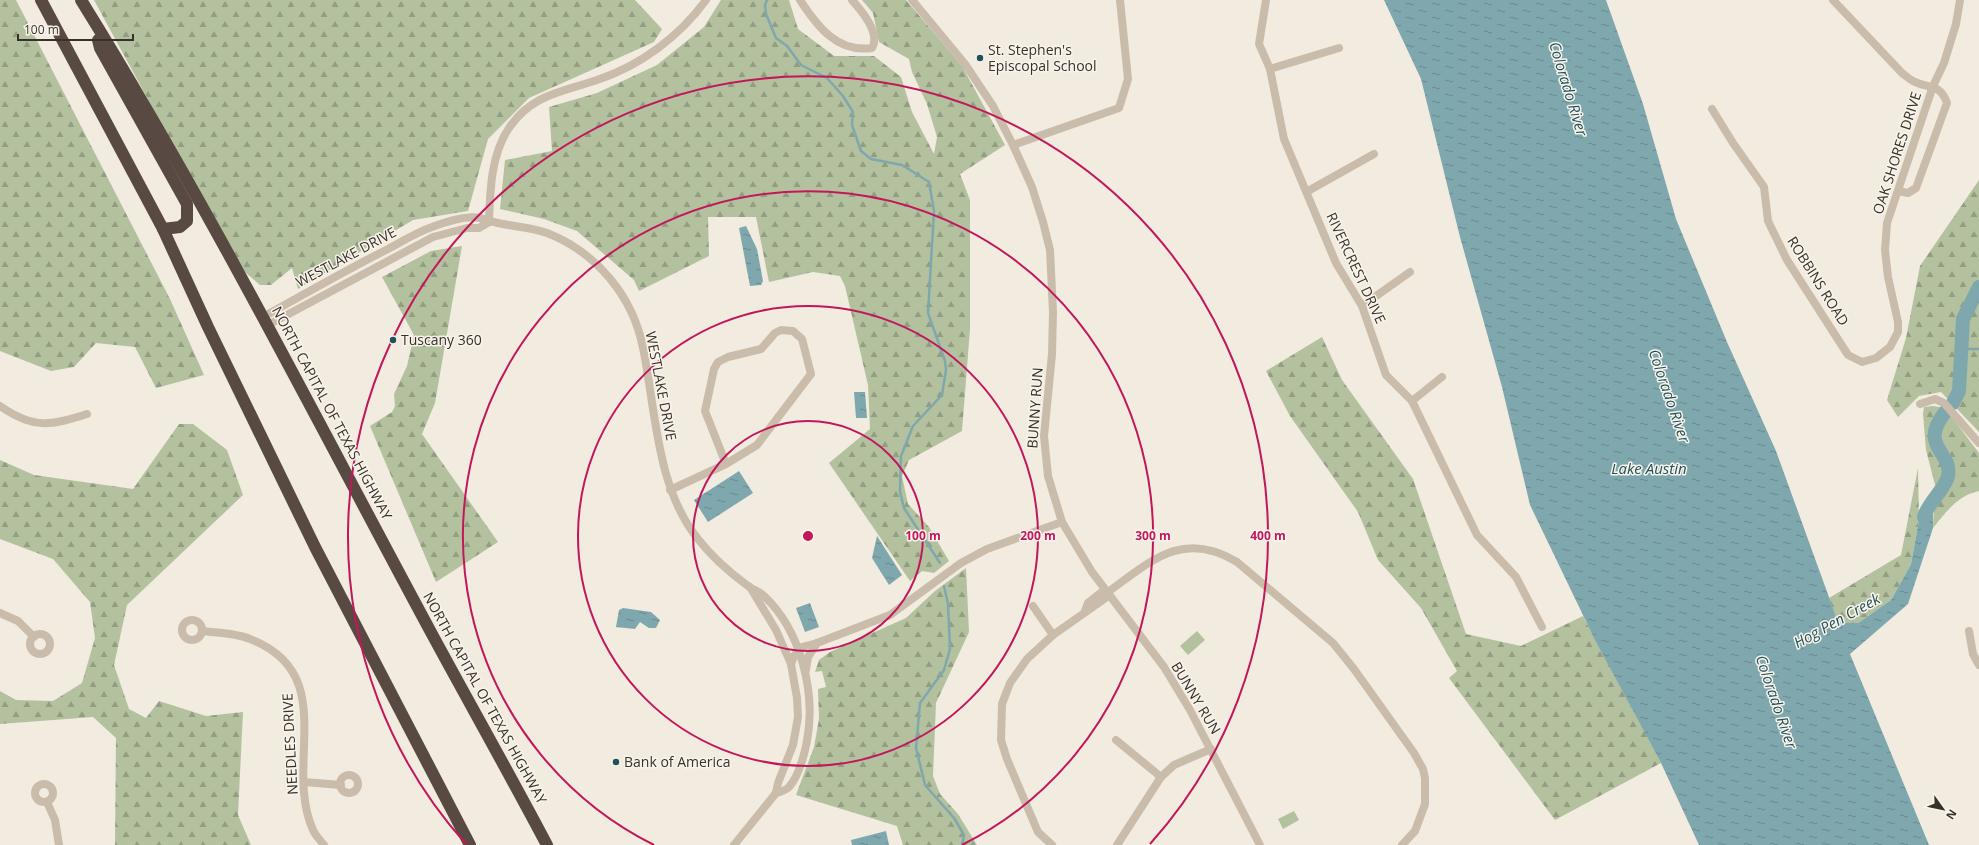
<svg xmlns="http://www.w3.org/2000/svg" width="1979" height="845" font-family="'Open Sans',sans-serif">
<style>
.forest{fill:url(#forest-firs)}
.garden{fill:#b3c19f}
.water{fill:url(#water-ripples)}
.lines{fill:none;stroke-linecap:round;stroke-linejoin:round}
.stream{stroke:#7fa8ae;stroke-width:2.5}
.river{stroke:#7fa8ae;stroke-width:14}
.street{stroke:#cabcab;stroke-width:8}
.highway{stroke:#584a42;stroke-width:12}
.ring{fill:none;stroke:#c2185b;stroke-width:2}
.poi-dot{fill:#215058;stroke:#f9f4eb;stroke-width:1.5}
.labels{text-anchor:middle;stroke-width:3;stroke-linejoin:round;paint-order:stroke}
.poi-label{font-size:14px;fill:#38302a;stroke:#f9f4eb;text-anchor:start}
.street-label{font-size:14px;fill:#38302a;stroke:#f9f4eb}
.water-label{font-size:15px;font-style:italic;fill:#215058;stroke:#f9f4eb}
.centre{fill:#c2185b;stroke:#f9f4eb;stroke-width:2}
.ring-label{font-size:12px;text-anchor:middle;font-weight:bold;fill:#c2185b;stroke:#f9f4eb;stroke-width:3;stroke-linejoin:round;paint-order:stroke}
</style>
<defs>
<pattern id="forest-firs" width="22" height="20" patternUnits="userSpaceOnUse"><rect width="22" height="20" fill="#b3c19f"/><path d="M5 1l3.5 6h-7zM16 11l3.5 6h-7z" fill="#939d82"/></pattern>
<pattern id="water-ripples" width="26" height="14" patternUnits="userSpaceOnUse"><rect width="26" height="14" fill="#7fa8ae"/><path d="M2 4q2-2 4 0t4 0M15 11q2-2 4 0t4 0" fill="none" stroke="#69898e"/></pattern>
</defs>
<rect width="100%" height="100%" fill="#f2ebdf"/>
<!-- forest -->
<g class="forest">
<polygon points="0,0 16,0 170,299 204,375 156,388 135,347 96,343 74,367 51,371 0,351"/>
<polygon points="94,0 635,0 662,29 654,42 529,98 488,139 468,211 413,220 298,289 292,268 271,285 260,285 239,267"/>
<polygon points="721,0 789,0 798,29 834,56 874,56 901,77 912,112 934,154 937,137 927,104 912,72 909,59 879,42 873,13 862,0 906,0 962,66 1005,145 960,174 970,200 970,329 962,431 909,460 902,476 908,504 929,527 949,561 934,573 922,571 910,581 829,463 870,429 868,385 845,286 840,276 813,272 769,282 756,217 708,217 709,256 639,291 634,280 577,231 544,219 500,209 505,160 552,151 549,107 597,93 657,65 704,27"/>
<polygon points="1979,180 1979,432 1941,392 1919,396 1898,417 1887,400 1906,338 1920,266"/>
<polygon points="462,246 435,403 422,434 498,542 436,582 370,426 392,412 395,406 394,394 407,366 414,335 382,277 431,251"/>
<polygon points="1322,337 1342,380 1413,479 1466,634 1521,646 1583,616 1661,763 1555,820 1449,678 1457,671 1421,608 1378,560 1358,512 1290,416 1266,371"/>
<path d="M 1933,406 L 1945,408 L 1979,453 L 1979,491 C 1958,495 1946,512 1933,528 L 1935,485 L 1926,450 L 1923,414 L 1924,407 Z"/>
<polygon points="179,424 193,424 227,450 243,495 127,605 114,665 129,709 146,718 159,701 206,716 243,712 238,815 251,845 115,845 116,738 93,717 0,724 0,691 16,700 53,701 82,683 95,638 90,602 53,559 0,539 0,460 34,475 133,489"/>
<polygon points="1918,468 1919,520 1911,564 1891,600 1858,623 1838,622 1829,598 1901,555"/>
<polygon points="966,568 969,632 936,703 933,776 940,794 958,814 977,845 903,845 897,826 796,795 814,747 819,719 818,689 826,687 822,671 815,672 819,660 830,652 906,618 935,591"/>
</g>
<!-- garden -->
<g class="garden">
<polygon points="1197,631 1205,640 1188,655 1180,646"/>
<polygon points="1294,811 1299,820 1283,829 1278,819"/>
</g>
<!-- water -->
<g class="water">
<polygon points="1384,0 1606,0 1643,104 1676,219 1727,342 1776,451 1838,622 1858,623 1891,600 1911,564 1919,520 1933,496 1933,528 1908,604 1850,654 1929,845 1699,845 1661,763 1595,640 1530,505 1502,387 1460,237 1421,79"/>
<polygon points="746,226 757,249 763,281 761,285 750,286 739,228"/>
<polygon points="854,392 865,392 867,418 856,418"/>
<polygon points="739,471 753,493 708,522 694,500"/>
<polygon points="877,536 902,575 889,585 872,558"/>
<polygon points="810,603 819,627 805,632 796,608"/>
<polygon points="623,608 651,612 660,620 656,628 649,628 640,622 635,629 616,627 619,610"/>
<polygon points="886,831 889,845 852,845 851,840"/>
</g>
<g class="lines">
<!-- stream -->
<g class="stream">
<polyline points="767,0 765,5 766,14 776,38 787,46 801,65 827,78 843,96 853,112 852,125 861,151 871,159 902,165 929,182 934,211 928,313 945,361 946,370 942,395 913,426 901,456 900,492 904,508 940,563"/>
<polyline points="1962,349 1979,349"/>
<polyline points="944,586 948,604 950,649 944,670 920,703 916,748 925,785 954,818 964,835 962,845"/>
</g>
<!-- river -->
<g class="river">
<polyline points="1953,403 1959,391 1963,319 1979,287"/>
<path d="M 1924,517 C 1927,504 1946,488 1948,476 C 1953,451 1917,447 1946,411"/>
</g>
<!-- street -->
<g class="street">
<path d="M 800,0 C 817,26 837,53 872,48 C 881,33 861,10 852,0"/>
<polyline points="912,0 965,64 993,106 1013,145 1032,187 1043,222 1050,250 1053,312 1052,354 1044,436 1048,476 1062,522 1092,572 1164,667 1190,710 1260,845"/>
<polyline points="1266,0 1259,44 1270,69 1284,139 1336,263 1362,306 1386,375 1412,401 1477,535 1516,577 1542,627"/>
<path d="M 1833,0 L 1902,73 C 1906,76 1910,80 1915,82 C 1931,89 1940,84 1947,103 L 1916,188 L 1908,193 L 1898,191"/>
<polyline points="1270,69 1339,48"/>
<polyline points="1712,109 1733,143 1764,187 1768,221 1787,260 1848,355 1862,362 1876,358 1890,347 1898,332 1898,322 1888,277 1885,250 1887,223 1933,86 1944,63 1956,24 1960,0"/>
<polyline points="1013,145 1119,108 1128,79 1120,0"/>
<polyline points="1308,191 1374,154"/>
<path d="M 489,222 C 490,191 491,154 509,128 C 532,94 562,92 597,80 C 640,66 680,36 706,0"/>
<polyline points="1362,306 1410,272"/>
<path d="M 263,317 C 305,294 346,270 388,249 C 403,241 417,232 432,227 C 445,222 467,215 480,218 C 488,220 495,223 503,224 C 518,227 533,228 547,233 C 596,252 633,296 643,348 C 656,411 656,487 698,539 C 712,557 729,572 748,586 C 753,590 759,591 764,596 C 801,631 816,692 807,741 C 804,756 799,776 789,787 C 786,790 780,792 776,793"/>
<polyline points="268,325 433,237 467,228 479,228 489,222"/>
<polyline points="1412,401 1442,377"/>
<polyline points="1920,404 1935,399 1944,403 1979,443"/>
<path d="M 0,406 C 33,429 50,426 87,414"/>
<polyline points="670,490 726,464 757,445 811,374 802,339 793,331 781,330 775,333 761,349 728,357 718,362 714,369 705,411 726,464"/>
<path d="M 1108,592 C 1151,561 1183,529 1237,562 L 1333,643 L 1354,669 L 1414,753 L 1423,769 L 1425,778 L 1425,804 L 1415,831 L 1402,845"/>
<polyline points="1033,606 1053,635"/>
<polyline points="1085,611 1088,603 1102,592 1108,592"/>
<polyline points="0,613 18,621 34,637"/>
<circle cx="192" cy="630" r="10"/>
<path d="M 202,631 C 217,633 236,633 250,639 C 341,674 283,764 313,830 C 315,835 320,840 324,845"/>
<polyline points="1969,631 1973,654 1979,665"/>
<circle cx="40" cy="644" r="10"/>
<polyline points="791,664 794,656 802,647 817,643 890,615 961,563 987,549 1062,522"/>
<polyline points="806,670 808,657 817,643"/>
<polyline points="1116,740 1161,777"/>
<circle cx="349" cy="784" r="9"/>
<polyline points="304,782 341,785"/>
<circle cx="44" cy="793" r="9"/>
<polyline points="47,802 55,820 59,845"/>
<polyline points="734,845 776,793 778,783 793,745 798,717 797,698 791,664 776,630 750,587"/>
<polyline points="1052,845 1038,832 1007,759 1001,740 1002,704 1010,683 1027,659 1053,635 1107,597 1108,592"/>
<polyline points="1117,845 1161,777 1174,765 1211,749"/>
</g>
<!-- highway -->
<g class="highway">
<polyline points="41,0 163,229 208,327 315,547 470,845"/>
<path d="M 81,0 C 209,206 318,423 433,636 C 471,706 510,775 547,845"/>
<polyline points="98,40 100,48 187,204 187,221 180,227 163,229"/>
</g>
</g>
<!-- distance rings -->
<g class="ring">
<circle cx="808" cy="536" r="115"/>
<circle cx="808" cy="536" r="230"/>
<path d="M654 845A345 345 0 1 1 962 845"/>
<path d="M466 844A460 460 0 1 1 1150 844"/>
</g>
<!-- markers -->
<g class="poi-dot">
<circle cx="980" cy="58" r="4"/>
<circle cx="393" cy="340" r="4"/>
<circle cx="616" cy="762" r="4"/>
</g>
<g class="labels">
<!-- poi labels -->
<g class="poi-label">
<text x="988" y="55">St. Stephen's<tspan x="988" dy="16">Episcopal School</tspan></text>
<text x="401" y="345">Tuscany 360</text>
<text x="624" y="767">Bank of America</text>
</g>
<!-- street labels -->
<g class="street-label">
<text transform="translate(1897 153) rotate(-72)" y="5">OAK SHORES DRIVE</text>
<text transform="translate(346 257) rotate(-28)" y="5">WESTLAKE DRIVE</text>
<text transform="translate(1356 268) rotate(65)" y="5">RIVERCREST DRIVE</text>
<text transform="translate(1818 281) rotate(58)" y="5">ROBBINS ROAD</text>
<text transform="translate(661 386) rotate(79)" y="5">WESTLAKE DRIVE</text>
<text transform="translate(1035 408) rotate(-86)" y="5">BUNNY RUN</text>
<text transform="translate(332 413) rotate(62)" y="5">NORTH CAPITAL OF TEXAS HIGHWAY</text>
<text transform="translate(485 698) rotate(61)" y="5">NORTH CAPITAL OF TEXAS HIGHWAY</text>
<text transform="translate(1196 698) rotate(59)" y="5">BUNNY RUN</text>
<text transform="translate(290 744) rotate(-93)" y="5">NEEDLES DRIVE</text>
</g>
<!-- water labels -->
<g class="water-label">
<text transform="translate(1568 89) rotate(73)" y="5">Colorado River</text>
<text transform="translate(1669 396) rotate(71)" y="5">Colorado River</text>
<text x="1649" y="474">Lake Austin</text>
<text transform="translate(1837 621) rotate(-29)" y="5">Hog Pen Creek</text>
<text transform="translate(1776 702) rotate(71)" y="5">Colorado River</text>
</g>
</g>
<circle cx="808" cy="536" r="6" class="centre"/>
<g class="ring-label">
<text x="923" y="540">100 m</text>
<text x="1038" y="540">200 m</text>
<text x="1153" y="540">300 m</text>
<text x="1268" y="540">400 m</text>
</g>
<!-- north arrow -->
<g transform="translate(1943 809) rotate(123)" stroke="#f9f4eb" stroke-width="3" paint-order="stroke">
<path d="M0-3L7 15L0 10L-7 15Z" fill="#38302a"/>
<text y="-6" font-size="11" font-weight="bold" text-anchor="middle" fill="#38302a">N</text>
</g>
<!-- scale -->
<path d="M18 34v6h115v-6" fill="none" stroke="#38302a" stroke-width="2"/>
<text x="24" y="34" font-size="12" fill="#38302a" stroke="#f9f4eb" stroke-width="3" paint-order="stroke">100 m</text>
</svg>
